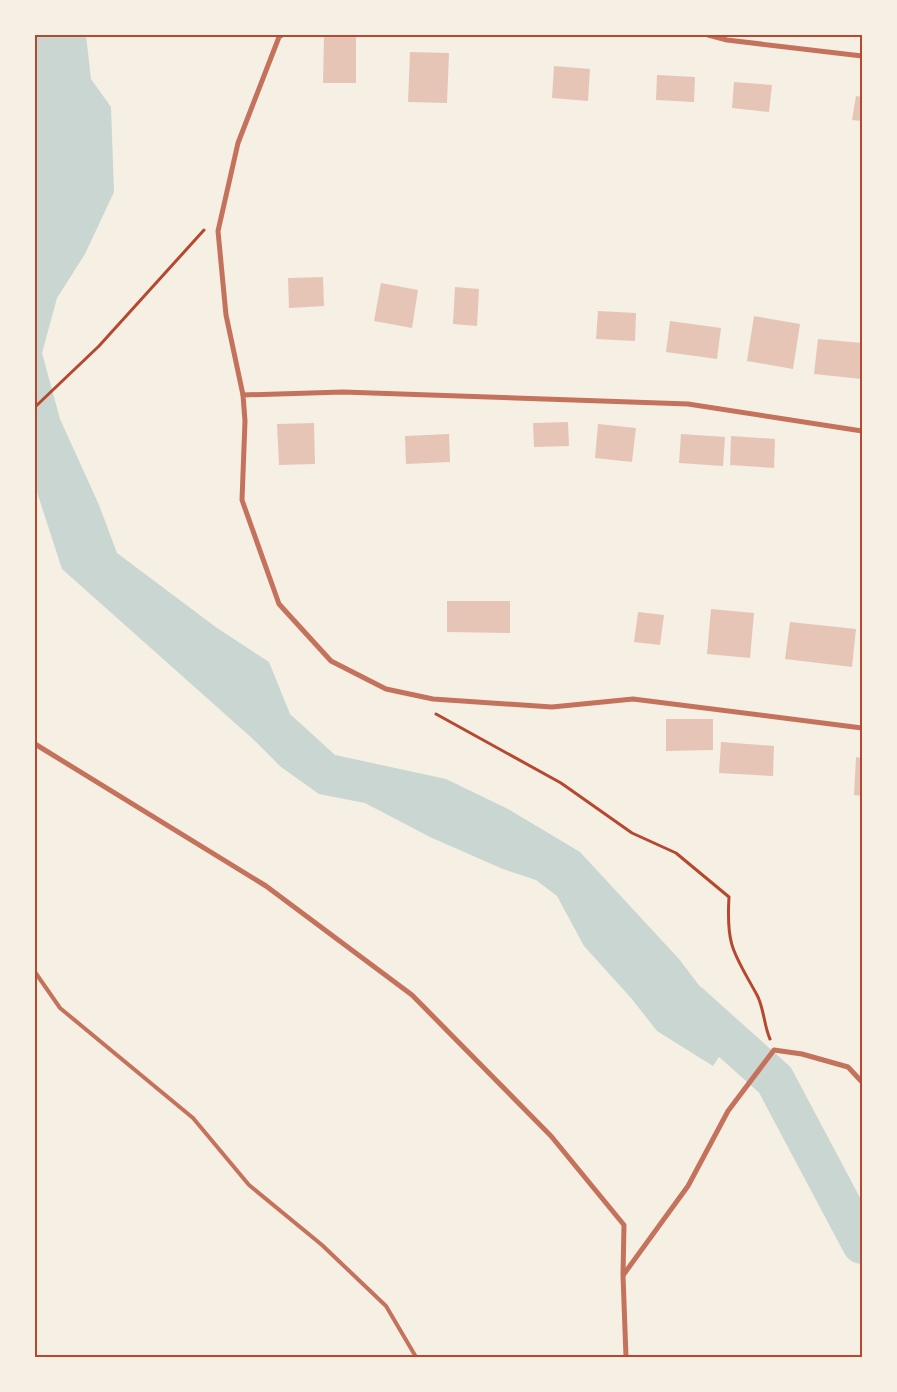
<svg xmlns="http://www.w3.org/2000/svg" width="897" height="1392" font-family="'Noto Sans',sans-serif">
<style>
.water{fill:#c9d6d2}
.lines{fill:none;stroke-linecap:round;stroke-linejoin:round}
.river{stroke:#c9d6d2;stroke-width:40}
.building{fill:#e6c5b7}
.path{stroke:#b5482f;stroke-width:3}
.service{stroke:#c5725c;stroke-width:4}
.minor{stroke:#c5725c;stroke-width:5}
.neatline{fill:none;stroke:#b5482f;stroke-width:2}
</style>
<rect width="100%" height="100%" fill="#f6efe4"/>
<!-- water -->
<polygon class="water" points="35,35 86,35 91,79 111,107 114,192 85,254 57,298 42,353 60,419 99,505 117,553 217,628 269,662 290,714 335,755 446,779 508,809 580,852 679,959 714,1005 730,1040 713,1066 657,1031 631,998 584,946 557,896 536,880 503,869 430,837 365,803 319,794 281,767 253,739 62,569 35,486"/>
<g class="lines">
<!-- river -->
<polyline class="river" points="689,1003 775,1080 862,1244"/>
</g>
<!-- building -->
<g class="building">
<polygon points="324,35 356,35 356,83 323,83"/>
<polygon points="410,52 449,53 447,103 408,102"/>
<polygon points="554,66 590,69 588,101 552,98"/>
<polygon points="657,75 695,77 694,102 656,100"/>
<polygon points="734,82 772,85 769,112 732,108"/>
<polygon points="856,96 862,97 862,121 852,120"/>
<polygon points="323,277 324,306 289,308 288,278"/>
<polygon points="381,283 418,290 412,328 374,321"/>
<polygon points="455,287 479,289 477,326 453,324"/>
<polygon points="598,311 636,313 635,341 596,339"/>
<polygon points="754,316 800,324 793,369 747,361"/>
<polygon points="670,321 721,328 717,359 666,352"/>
<polygon points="818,339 862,343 862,379 814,374"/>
<polygon points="568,422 569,446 534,447 533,423"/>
<polygon points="314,423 315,464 279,465 277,424"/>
<polygon points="598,424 636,428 632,462 595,458"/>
<polygon points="449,434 450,462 406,464 405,436"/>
<polygon points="681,434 725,437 723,466 679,463"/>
<polygon points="731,436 775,439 774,468 730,465"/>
<polygon points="447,601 510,601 510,633 447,632"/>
<polygon points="711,609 754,613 750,658 707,654"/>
<polygon points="638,612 664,615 660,645 634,642"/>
<polygon points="790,622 856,629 852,667 785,659"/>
<polygon points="666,719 713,719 713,750 666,751"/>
<polygon points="721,742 774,746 773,776 719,773"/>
<polygon points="856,757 862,758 862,796 854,795"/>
</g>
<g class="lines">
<!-- path -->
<g class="path">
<polyline points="35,407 99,346 204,230"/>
<path d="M 436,714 L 561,783 L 632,833 L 676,853 L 729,897 C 726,947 734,953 757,995 C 764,1008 764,1026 770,1039"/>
</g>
<!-- service -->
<polyline class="service" points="35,972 60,1008 193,1118 249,1185 322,1245 386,1306 416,1357"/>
<!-- minor -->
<g class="minor">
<polyline points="708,35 727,40 862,56"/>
<polyline points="243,395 226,315 218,231 238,143 279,37 282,35"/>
<polyline points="862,431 688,404 343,392 243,395 245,421 242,500 279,604 331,661 386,689 433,699 552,707 633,699 862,728"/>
<polyline points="35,744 266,886 412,995 551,1136 624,1225 623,1275 626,1357"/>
<polyline points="624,1274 688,1186 728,1111 774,1050 802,1054 848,1067 862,1082"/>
</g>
</g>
<!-- border -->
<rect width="897" height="1392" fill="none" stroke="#f6efe4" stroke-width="72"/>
<rect x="36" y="36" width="825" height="1320" class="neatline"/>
</svg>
